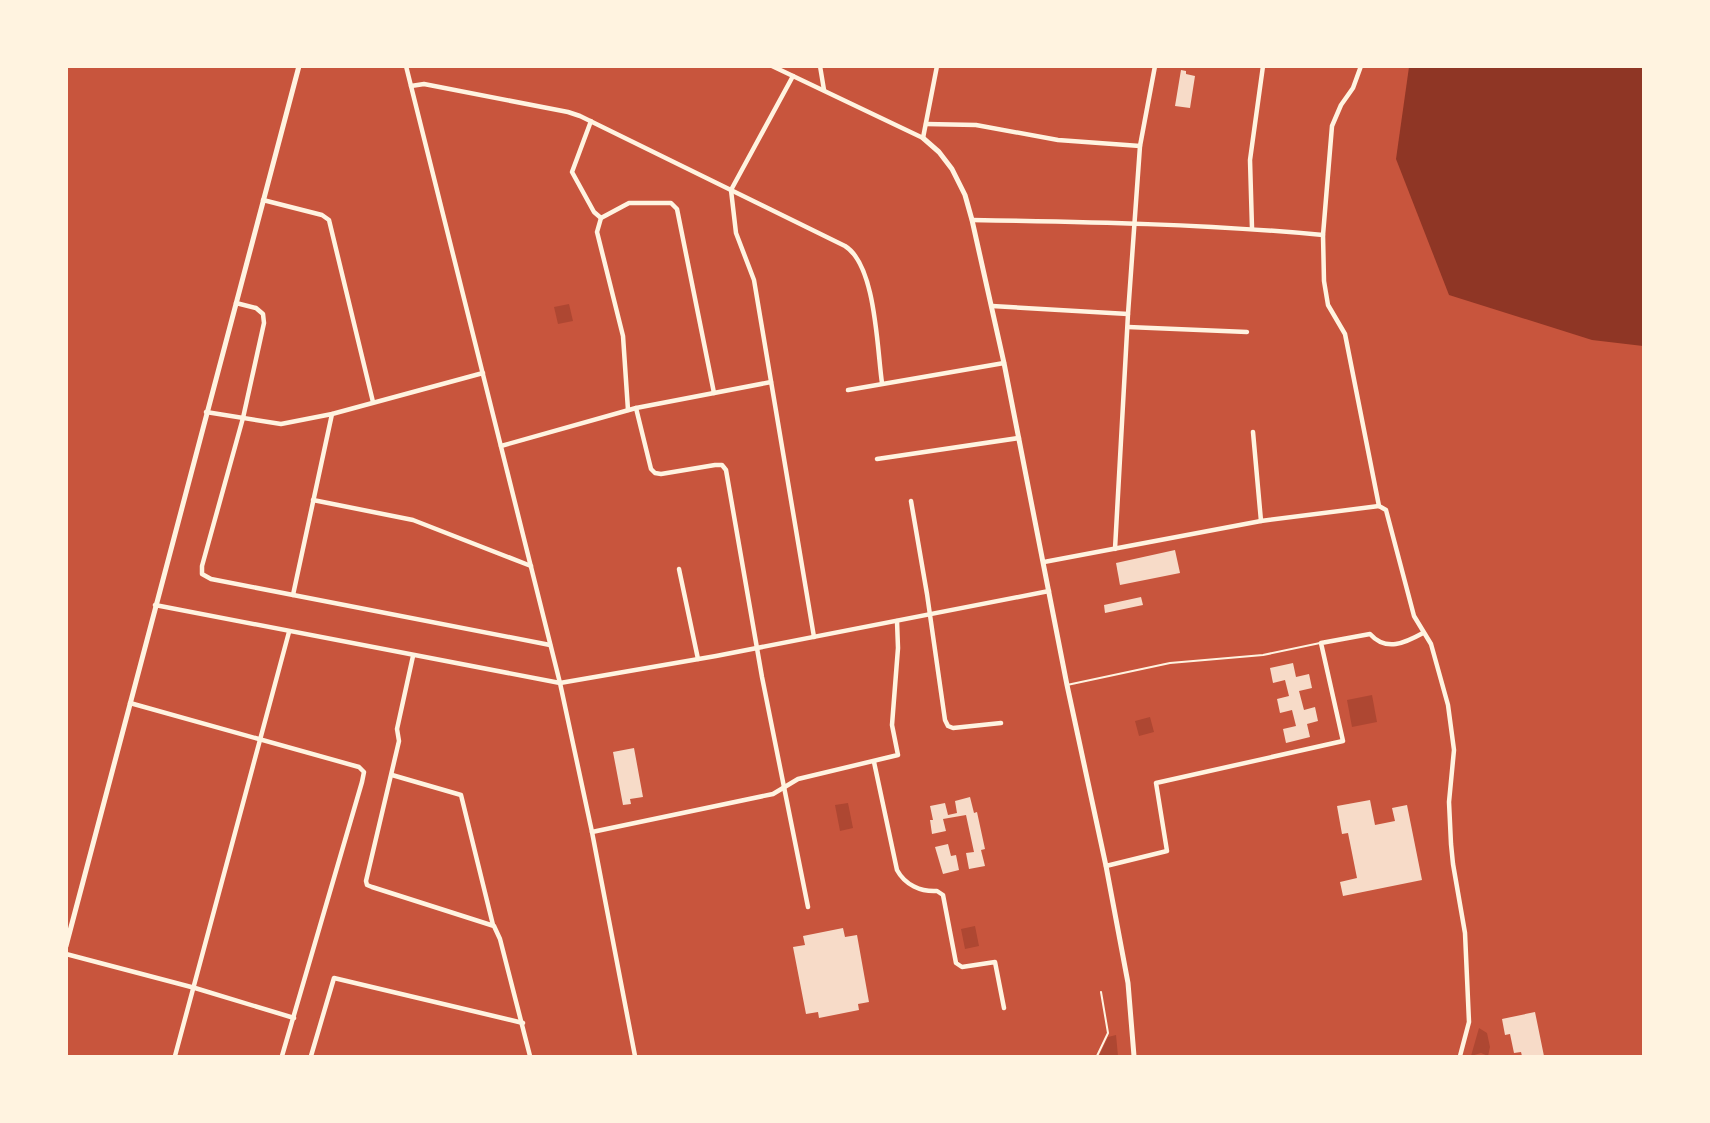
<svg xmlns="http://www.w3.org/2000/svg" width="1710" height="1123" font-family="Helvetica,sans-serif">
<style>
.green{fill:#ae4732}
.water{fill:#8f3625}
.building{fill:#f7dbc8}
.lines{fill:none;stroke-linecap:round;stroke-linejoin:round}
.service{stroke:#fff3e0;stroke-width:2}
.minor{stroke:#fff3e0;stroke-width:4.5}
.tertiary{stroke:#fff3e0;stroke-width:5}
</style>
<rect width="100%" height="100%" fill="#c8553d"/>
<!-- green -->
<g class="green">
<polygon points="569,304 573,321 558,324 554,307"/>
<polygon points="1372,695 1377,722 1352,727 1347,700"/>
<polygon points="1150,717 1154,732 1139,736 1135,721"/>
<polygon points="848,803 853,828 840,831 835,805"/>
<polygon points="975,926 979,946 965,949 961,929"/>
<polygon points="1479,1028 1487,1033 1490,1047 1488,1056 1481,1053 1471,1056"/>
<polygon points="1116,1035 1118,1056 1099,1056 1108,1037"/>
</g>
<!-- water -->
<polygon class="water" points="1409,67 1643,67 1643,346 1592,340 1449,295 1396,159"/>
<!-- building -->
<g class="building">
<polygon points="1181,70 1186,71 1186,74 1195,76 1190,108 1175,106"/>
<polygon points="1175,550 1180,573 1120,585 1116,563"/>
<polygon points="1141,597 1143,605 1105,613 1104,605"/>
<polygon points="1293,663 1296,677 1309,674 1312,688 1299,691 1304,710 1315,707 1318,721 1307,724 1310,737 1286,743 1283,729 1296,726 1292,710 1280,713 1277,699 1289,696 1285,680 1273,683 1270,668"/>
<polygon points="634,748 643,797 630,799 631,804 623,805 613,752"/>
<polygon points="970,797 974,813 977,812 985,849 981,850 985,866 969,869 966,853 974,852 966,815 943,819 946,831 932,834 930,820 933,820 930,806 945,803 948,815 957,813 955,801"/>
<polygon points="1370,800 1375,825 1395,821 1392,808 1407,805 1422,880 1343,896 1340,882 1357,878 1348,833 1342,834 1337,806"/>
<polygon points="948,844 951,856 956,855 959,870 943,874 935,847"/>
<polygon points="843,928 845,937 857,935 869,1002 858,1004 859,1010 819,1018 818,1012 806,1014 793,947 805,945 803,936"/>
<polygon points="1535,1012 1544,1056 1522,1056 1521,1052 1514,1053 1510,1034 1505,1035 1502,1019"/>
</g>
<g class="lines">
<!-- service -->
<g class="service">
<polyline points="1067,685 1170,663 1263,655 1320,643"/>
<polyline points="1097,1056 1108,1033 1101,992"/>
</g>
<!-- minor -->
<g class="minor">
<polyline points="406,66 560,683 592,832 635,1056"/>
<polyline points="772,66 923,138 937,66"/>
<polyline points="820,66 824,90"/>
<polyline points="1361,66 1353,88 1341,105 1332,126 1323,235 1324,281 1328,305 1345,334 1379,506 1386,510 1414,616 1431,644 1448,705 1454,750 1449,802 1451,844 1453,864 1465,933 1469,1022 1460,1056"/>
<polyline points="793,76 731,190 736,233 754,280 814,637"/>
<path d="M 411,86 L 424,84 L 568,112 L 580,116 L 845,246 C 876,265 877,349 882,383"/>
<polyline points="591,121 572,172 594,212 601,218"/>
<polyline points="926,124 976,125 1058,140 1140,146"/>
<polyline points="263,200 322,215 329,220 373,402"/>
<path d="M 972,220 C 1089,222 1206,224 1323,235"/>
<polyline points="1252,228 1250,160 1263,66"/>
<polyline points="236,303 256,308 263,314 264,323 243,418 202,566 202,574 211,579 550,645"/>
<polyline points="992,306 1128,314"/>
<polyline points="1128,327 1247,332"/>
<polyline points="848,390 1004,363"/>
<polyline points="636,408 651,469 655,473 661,474 715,465 722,465 726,470 762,677 808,907"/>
<polyline points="628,410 623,336 597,232 601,218 629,203 671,203 677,209 714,393"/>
<polyline points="206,412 281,424 332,414 483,373"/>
<polyline points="1253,432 1261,521"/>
<polyline points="501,446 636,408 771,382"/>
<polyline points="877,459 1019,438"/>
<polyline points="313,500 413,520 531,566"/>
<polyline points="911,501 927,594 945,720 948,726 953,728 1001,723"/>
<polyline points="1115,549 1128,314 1140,146 1155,66"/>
<polyline points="1044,562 1261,521 1379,506"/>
<polyline points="679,569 698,659"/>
<polyline points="293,595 332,414"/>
<polyline points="155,605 560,683 716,656 1049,591"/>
<polyline points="413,656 397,729 399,741 366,881 367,885 372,887 494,926 500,939 530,1056"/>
<polyline points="130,703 359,767 364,772 362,782 282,1056"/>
<path d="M 874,762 L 897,870 C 905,885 921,892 937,891 L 943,895 L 956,963 L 962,967 L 995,962 L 1004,1008"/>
<polyline points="392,775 461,795 493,925"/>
<polyline points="592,832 773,794 798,779 898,755 892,725 898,648 897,621"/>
<path d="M 1106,866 L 1167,851 L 1156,783 L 1343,741 L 1321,643 L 1370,634 C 1386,652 1405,643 1423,633"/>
<polyline points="66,954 195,988 294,1018"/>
<polyline points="175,1056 289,632"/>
<polyline points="311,1056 334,978 523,1023"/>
</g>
<!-- tertiary -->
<g class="tertiary">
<polyline points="923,138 939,152 952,169 965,195 972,220 1004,363 1067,685 1106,866 1128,983 1134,1056"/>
<polyline points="66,946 299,66"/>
</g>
</g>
<!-- border -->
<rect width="1710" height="1123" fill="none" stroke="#fff3e0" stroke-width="136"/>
</svg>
